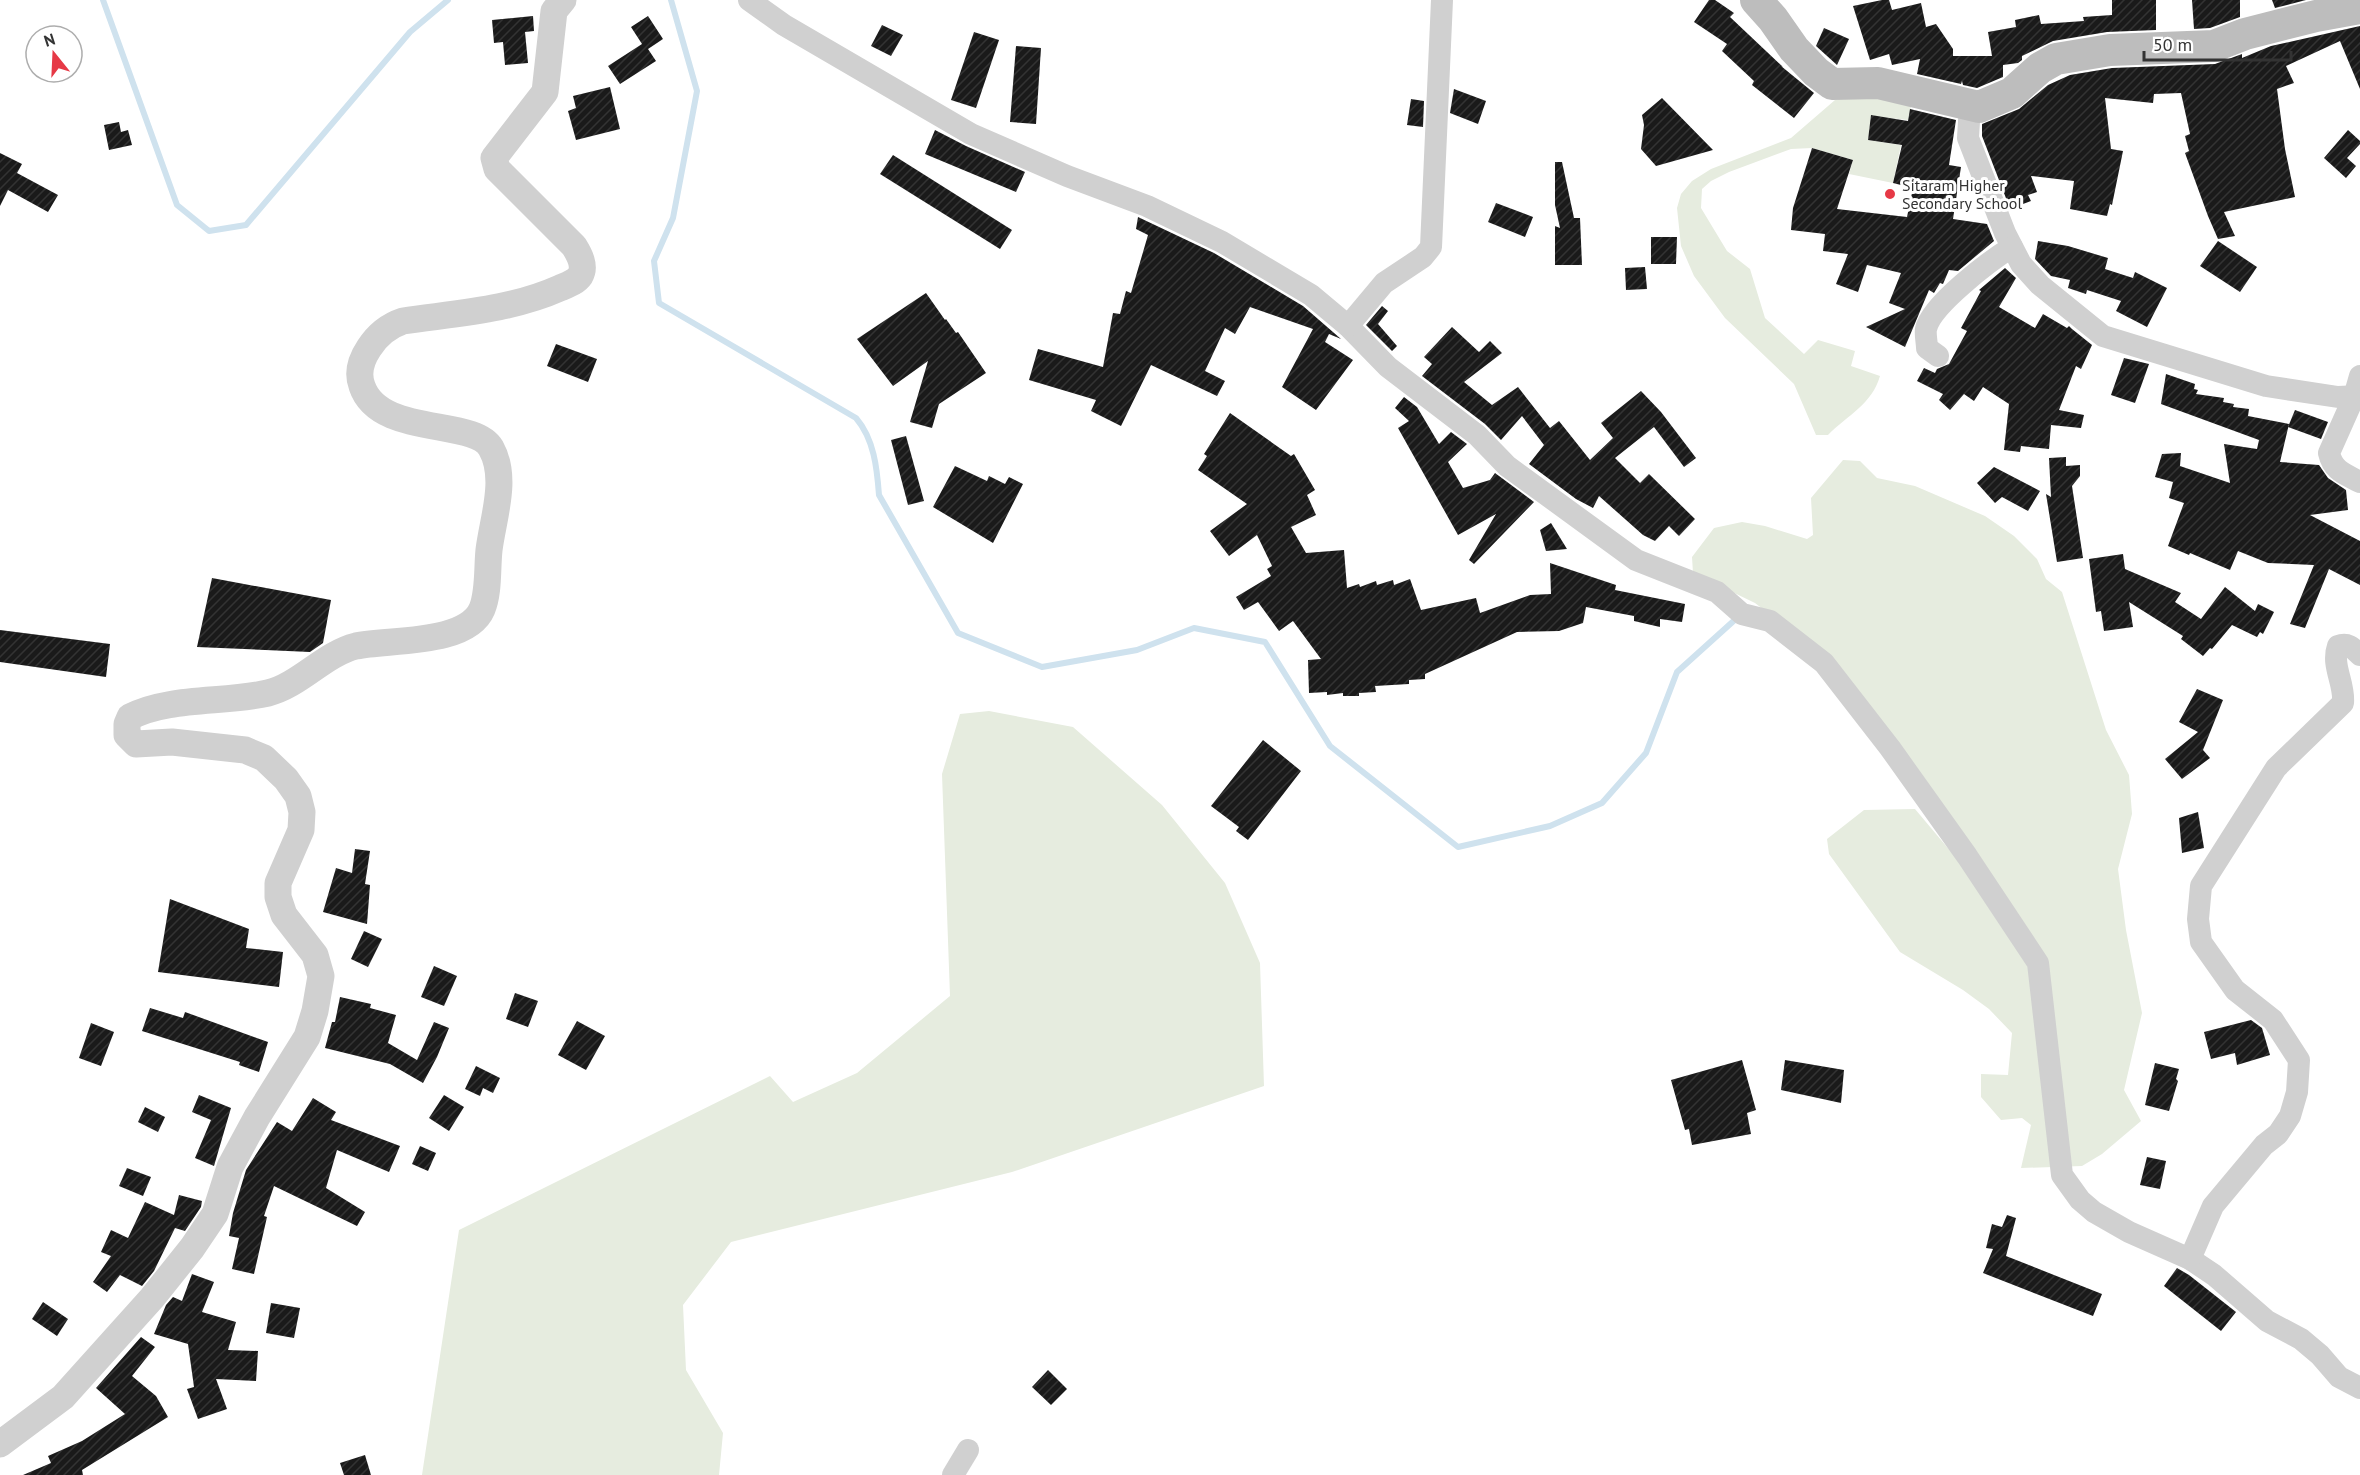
<svg xmlns="http://www.w3.org/2000/svg" width="2360" height="1475" font-family="'PT Sans',sans-serif">
<style>
.green{fill:#e6ecdf}
.lines{fill:none;stroke-linecap:round;stroke-linejoin:round}
.stream{stroke:#cfe2ee;stroke-width:6}
.building{fill:url(#building-hatch)}
.minor{stroke:#d0d0d0;stroke-width:22}
.tertiary{stroke:#d0d0d0;stroke-width:27}
.secondary{stroke:#bdbdbd;stroke-width:32}
.poi-dot{fill:#e63946;stroke:#fff;stroke-width:2}
.labels{text-anchor:middle;stroke-width:6;stroke-linejoin:round;paint-order:stroke}
.poi-label{font-size:16px;fill:#333;stroke:#fff;text-anchor:start}
</style>
<defs>
<pattern id="building-hatch" width="6" height="6" patternUnits="userSpaceOnUse" patternTransform="scale(1.5)"><rect width="6" height="6" fill="#1a1a1a"/><path d="M-1 1l2-2M0 6l6-6M5 7l2-2" fill="none" stroke="#333"/></pattern>
</defs>
<rect width="100%" height="100%" fill="#fff"/>
<!-- green -->
<g class="green">
<path d="M 1851,95 L 1912,102 L 1908,120 L 1871,116 L 1868,140 L 1901,145 L 1893,183 L 1849,174 L 1853,160 L 1812,148 L 1791,149 L 1729,172 L 1711,181 L 1702,189 L 1701,208 L 1727,251 L 1750,269 L 1765,318 L 1804,354 L 1818,340 L 1855,351 L 1851,366 L 1880,376 C 1872,404 1848,415 1828,435 L 1816,435 L 1794,384 L 1725,318 L 1694,276 L 1681,246 L 1677,208 L 1681,194 L 1692,181 L 1711,169 L 1791,138 L 1835,100 Z"/>
<polygon points="1843,460 1860,461 1877,478 1915,486 1985,516 2014,536 2037,559 2046,579 2062,592 2106,730 2129,775 2132,814 2118,869 2126,930 2142,1013 2124,1090 2141,1121 2102,1154 2082,1166 2021,1168 2031,1125 2022,1118 2001,1120 1981,1097 1981,1074 2008,1075 2012,1033 1989,1009 1963,990 1900,952 1829,854 1827,839 1864,810 1915,809 1952,853 1838,667 1755,603 1693,573 1692,557 1714,528 1742,522 1765,526 1807,539 1813,535 1811,498"/>
<polygon points="989,711 1073,727 1162,805 1225,883 1260,963 1264,1086 1012,1172 731,1242 683,1305 686,1370 723,1433 719,1475 422,1475 459,1230 770,1076 793,1102 857,1073 950,996 942,774 960,714"/>
</g>
<g class="lines">
<!-- stream -->
<g class="stream">
<polyline points="103,0 177,205 209,231 246,225 410,32 448,0"/>
<path d="M 671,0 L 697,91 L 673,218 L 654,261 L 659,303 L 856,418 C 874,439 877,468 879,495 L 958,633 L 1042,667 L 1137,650 L 1194,628 L 1265,642 L 1330,746 L 1458,847 L 1550,826 L 1602,803 L 1646,753 L 1677,672 L 1738,617"/>
</g>
</g>
<!-- building -->
<g class="building">
<polygon points="1709,0 1715,0 1734,13 1730,17 1783,67 1781,66 1814,93 1794,118 1752,85 1754,81 1722,51 1727,44 1694,22"/>
<polygon points="1882,0 1889,0 1892,10 1921,3 1926,27 1936,24 1953,49 1953,56 1992,56 1988,32 2016,27 2015,20 2039,15 2041,24 2084,21 2083,17 2112,15 2112,0 2156,0 2156,30 2107,32 2053,41 2022,56 2022,60 2018,63 2003,65 2003,77 1977,88 1963,85 1962,81 1961,84 1917,74 1920,59 1892,65 1889,54 1870,60 1853,6"/>
<polygon points="2192,0 2240,0 2240,17 2210,28 2194,29"/>
<polygon points="2272,0 2306,0 2275,8"/>
<polygon points="533,16 534,31 525,32 528,63 505,65 503,42 494,43 492,20"/>
<polygon points="648,16 663,39 648,49 656,61 620,84 608,66 642,44 631,27"/>
<polygon points="882,25 903,35 891,56 871,46"/>
<polygon points="2360,26 2360,89 2340,41 2286,66 2294,83 2277,89 2285,149 2295,197 2224,212 2235,236 2218,239 2208,216 2185,153 2189,151 2185,136 2190,134 2181,93 2154,94 2153,103 2105,98 2111,149 2123,151 2112,205 2110,204 2107,216 2070,209 2074,181 2031,176 2037,192 2028,195 2031,201 2015,207 2009,206 1982,136 1982,124 2019,109 2048,85 2070,75 2112,68 2215,64 2242,54 2242,58 2271,46"/>
<polygon points="1824,28 1849,39 1837,65 1816,46"/>
<polygon points="974,32 999,40 976,108 951,100"/>
<polygon points="1016,46 1041,48 1036,124 1010,122"/>
<polygon points="610,87 620,129 576,140 568,111 576,108 573,96"/>
<polygon points="1454,89 1486,101 1478,124 1450,113"/>
<polygon points="1662,98 1713,150 1656,166 1641,149 1644,125 1642,115"/>
<polygon points="1411,99 1424,101 1423,127 1407,125"/>
<polygon points="1910,109 1956,120 1949,165 1961,167 1953,219 1987,224 1994,241 1958,271 1949,270 1943,284 1940,283 1934,293 1929,290 1905,347 1866,327 1905,309 1889,303 1901,273 1867,265 1858,292 1836,284 1848,254 1823,251 1825,234 1791,230 1793,208 1812,148 1853,160 1837,209 1907,217 1913,188 1893,183 1902,145 1868,140 1871,115 1908,121"/>
<polygon points="119,122 121,132 128,130 132,145 109,150 104,125"/>
<polygon points="935,130 966,146 1025,172 1016,192 925,154"/>
<polygon points="2348,130 2360,141 2360,144 2347,158 2356,166 2346,178 2324,158"/>
<polygon points="0,153 22,164 17,173 58,195 48,212 8,190 0,206"/>
<polygon points="893,155 1012,230 1000,249 880,174"/>
<polygon points="1555,162 1562,162 1574,218 1580,218 1582,265 1555,265 1555,226 1560,228 1555,205"/>
<polygon points="1496,203 1533,217 1525,237 1488,222"/>
<polygon points="1138,217 1214,253 1303,306 1341,339 1329,334 1325,342 1353,360 1316,410 1282,387 1313,329 1250,307 1235,334 1225,328 1205,371 1225,381 1217,396 1151,365 1121,426 1091,411 1096,400 1029,380 1038,349 1103,367 1113,313 1120,314 1126,291 1131,293 1148,235 1136,229"/>
<polygon points="1651,237 1677,237 1676,264 1651,264"/>
<polygon points="2038,241 2068,246 2108,258 2105,269 2133,278 2135,272 2167,288 2147,327 2116,311 2121,301 2087,290 2086,294 2068,288 2070,280 2051,276 2035,259"/>
<polygon points="2218,241 2257,267 2240,292 2200,266"/>
<polygon points="1645,267 1647,289 1626,290 1625,268"/>
<polygon points="2005,268 2016,278 1999,307 2035,328 2043,314 2067,328 2069,326 2072,329 2092,345 2081,369 2076,366 2059,410 2084,415 2081,428 2051,425 2049,449 2021,446 2020,452 2004,450 2009,404 1983,387 1974,401 1964,394 1950,410 1939,400 1943,394 1917,381 1924,368 1935,373 1937,369 1949,364 1967,331 1961,328 1981,291 1979,290"/>
<polygon points="926,293 945,320 946,319 956,333 958,332 986,373 939,404 932,428 910,422 928,361 893,386 857,339"/>
<polygon points="1382,306 1388,311 1378,324 1397,346 1392,351 1366,325"/>
<polygon points="1452,327 1479,352 1490,341 1502,353 1464,382 1492,405 1518,387 1550,428 1559,421 1590,460 1613,438 1601,423 1641,391 1661,412 1696,458 1684,467 1654,427 1615,458 1640,483 1649,474 1695,519 1679,536 1669,526 1655,541 1643,535 1599,496 1593,508 1576,499 1529,464 1544,445 1522,416 1501,440 1485,424 1422,376 1432,364 1424,357"/>
<polygon points="556,344 597,359 588,382 547,366"/>
<polygon points="2124,358 2149,364 2135,403 2111,395"/>
<polygon points="2166,374 2195,384 2194,389 2198,390 2196,394 2224,398 2223,402 2234,404 2233,407 2249,409 2248,416 2289,424 2280,462 2319,465 2328,478 2346,490 2348,510 2310,515 2360,541 2360,585 2329,569 2305,628 2290,624 2314,565 2268,563 2238,551 2230,570 2190,553 2189,555 2168,546 2184,503 2169,498 2173,482 2155,477 2162,454 2181,453 2180,466 2230,483 2224,444 2257,449 2259,440 2161,404"/>
<polygon points="1404,397 1417,407 1439,444 1451,432 1467,444 1448,462 1463,488 1490,480 1495,473 1534,502 1474,564 1469,560 1496,514 1458,535 1398,428 1409,421 1395,408"/>
<polygon points="2295,410 2328,422 2321,439 2288,427"/>
<polygon points="1230,413 1291,456 1294,454 1315,490 1307,495 1316,515 1291,527 1306,553 1344,550 1347,588 1359,584 1360,587 1376,581 1377,585 1393,580 1394,585 1410,579 1421,610 1476,598 1480,613 1530,595 1551,594 1550,563 1616,585 1615,590 1685,604 1682,622 1660,619 1660,627 1634,621 1634,616 1586,607 1583,623 1559,631 1517,632 1425,674 1425,679 1409,680 1409,684 1375,686 1376,692 1359,693 1359,696 1343,696 1343,693 1327,695 1327,692 1309,693 1308,660 1321,659 1293,621 1279,631 1258,602 1244,610 1236,597 1271,576 1267,569 1272,566 1257,535 1229,556 1210,531 1247,504 1198,470 1207,456 1204,454"/>
<polygon points="906,436 924,501 908,505 891,440"/>
<polygon points="2066,457 2066,466 2080,465 2080,476 2072,486 2083,558 2057,562 2046,494 2051,497 2049,458"/>
<polygon points="955,466 987,481 989,476 1005,484 1009,477 1023,484 993,543 933,507"/>
<polygon points="1994,467 2040,491 2028,511 2002,497 1995,503 1977,483"/>
<polygon points="1551,523 1567,549 1546,551 1540,530"/>
<polygon points="2123,554 2125,569 2181,593 2175,602 2201,619 2225,587 2255,611 2258,604 2274,612 2263,634 2260,632 2257,637 2232,625 2212,649 2210,648 2203,656 2181,639 2183,636 2129,602 2133,627 2104,631 2101,611 2096,612 2089,559"/>
<polygon points="212,578 331,600 323,643 310,652 197,647"/>
<polygon points="0,630 110,644 106,677 0,662"/>
<polygon points="2197,689 2223,700 2203,750 2210,758 2182,779 2165,759 2198,732 2179,722"/>
<polygon points="1263,740 1301,771 1248,840 1236,831 1239,827 1211,806"/>
<polygon points="2198,812 2204,848 2182,853 2179,818"/>
<polygon points="355,849 370,851 365,884 370,885 367,924 323,912 336,868 352,873"/>
<polygon points="170,899 249,929 246,948 283,952 279,987 158,972"/>
<polygon points="364,931 382,939 368,967 351,959"/>
<polygon points="434,966 457,976 444,1006 421,997"/>
<polygon points="515,993 538,1001 528,1027 506,1019"/>
<polygon points="340,997 371,1004 370,1008 396,1015 388,1043 417,1060 434,1022 449,1028 437,1057 423,1083 390,1064 325,1048 332,1022 335,1022"/>
<polygon points="150,1008 183,1018 185,1012 268,1042 259,1072 239,1065 240,1062 142,1031"/>
<polygon points="2251,1020 2262,1028 2270,1055 2237,1065 2235,1053 2211,1059 2204,1032"/>
<polygon points="577,1021 605,1036 586,1070 558,1055"/>
<polygon points="91,1023 114,1032 101,1066 79,1058"/>
<polygon points="1742,1060 1756,1110 1747,1113 1751,1134 1692,1145 1689,1129 1685,1130 1671,1080"/>
<polygon points="1785,1060 1844,1070 1841,1103 1781,1090"/>
<polygon points="2155,1063 2179,1069 2176,1079 2178,1081 2169,1111 2145,1105"/>
<polygon points="476,1066 500,1078 493,1093 483,1088 480,1096 465,1089"/>
<polygon points="199,1095 231,1108 214,1166 195,1158 211,1120 192,1112"/>
<polygon points="444,1095 464,1107 449,1131 429,1118"/>
<polygon points="313,1098 336,1112 331,1120 400,1146 389,1172 337,1150 326,1188 365,1212 357,1226 274,1186 264,1216 267,1217 254,1274 232,1269 239,1238 229,1236 233,1213 246,1170 277,1122 292,1131"/>
<polygon points="145,1107 165,1117 158,1132 138,1122"/>
<polygon points="420,1146 436,1153 428,1171 412,1164"/>
<polygon points="2147,1157 2166,1161 2160,1189 2140,1185"/>
<polygon points="127,1168 151,1177 143,1196 119,1186"/>
<polygon points="179,1195 202,1201 201,1207 185,1231 175,1228 154,1271 142,1286 120,1275 107,1292 93,1282 111,1256 101,1252 111,1230 128,1238 145,1202 174,1215"/>
<polygon points="2007,1215 2016,1218 2006,1256 2102,1294 2093,1316 1983,1273 1993,1249 1986,1248 1992,1224 2002,1227"/>
<polygon points="2177,1268 2189,1275 2236,1312 2221,1331 2164,1286"/>
<polygon points="192,1274 214,1282 202,1312 236,1322 228,1350 258,1351 256,1381 216,1379 227,1409 198,1419 187,1389 194,1387 188,1344 154,1334 166,1305 173,1297 182,1301"/>
<polygon points="43,1302 68,1319 57,1336 32,1319"/>
<polygon points="271,1303 300,1308 294,1338 266,1333"/>
<polygon points="141,1337 155,1347 132,1376 156,1396 168,1417 82,1470 83,1475 23,1475 51,1463 48,1456 82,1441 125,1414 96,1388"/>
<polygon points="1048,1370 1067,1389 1051,1405 1032,1387"/>
<polygon points="365,1455 371,1475 344,1475 340,1463"/>
</g>
<g class="lines">
<!-- minor -->
<g class="minor">
<polyline points="749,0 784,25 971,134 1067,176 1147,206 1222,242 1311,295 1348,326 1388,367 1477,435 1507,466 1636,560 1717,592 1742,614 1770,621 1824,663 1890,748 1967,856 2038,963 2062,1175 2080,1200 2094,1212 2129,1232 2190,1259 2214,1275 2267,1321 2301,1339 2320,1355 2339,1377 2360,1388"/>
<polyline points="1970,105 1968,138 2005,233 2021,264 2040,285 2103,336 2266,386 2338,397 2360,396"/>
<polyline points="1348,326 1384,283 1423,257 1431,247 1442,0"/>
<path d="M 1938,356 L 1927,348 C 1927,342 1925,335 1926,329 C 1931,305 1991,260 2012,247"/>
<path d="M 2360,376 L 2354,397 L 2329,453 C 2333,471 2345,474 2360,482"/>
<path d="M 2190,1259 L 2213,1206 L 2264,1145 L 2278,1134 L 2290,1116 L 2297,1092 L 2299,1060 L 2273,1020 L 2235,990 L 2201,942 L 2198,919 L 2201,886 L 2276,768 L 2343,703 C 2345,683 2331,666 2338,646 C 2348,642 2353,648 2360,655"/>
<polyline points="953,1475 968,1450"/>
</g>
<!-- tertiary -->
<path class="tertiary" d="M 0,1444 L 63,1397 L 152,1298 L 192,1248 L 215,1214 L 230,1167 L 257,1117 L 307,1037 L 315,1011 L 321,976 L 315,955 L 284,915 L 278,897 L 278,883 L 301,830 L 302,812 L 298,796 L 286,779 L 264,758 L 245,750 L 172,742 L 136,744 L 127,735 L 127,724 L 130,717 C 167,697 225,703 268,693 C 300,685 324,654 356,646 C 388,639 467,645 482,609 C 489,592 487,569 489,550 C 493,518 508,478 491,448 C 474,418 379,437 362,386 C 357,373 361,360 369,348 C 378,334 388,326 403,321 C 457,313 511,310 560,288 C 567,285 576,282 580,276 C 586,266 579,254 574,246 L 497,169 L 494,158 L 545,92 L 554,11 L 563,0"/>
<!-- secondary -->
<polyline class="secondary" points="1756,0 1773,19 1794,49 1816,72 1832,84 1878,83 1979,107 2012,93 2040,68 2056,59 2110,50 2214,46 2245,34 2316,16 2360,8"/>
</g>
<!-- markers -->
<circle class="poi-dot" cx="1890" cy="194" r="6"/>
<g class="labels">
<!-- poi labels -->
<g class="poi-label">
<text x="1902" y="191">Sitaram Higher<tspan x="1902" dy="18">Secondary School</tspan></text>
</g>
</g>
<!-- north arrow -->
<g transform="translate(54 54) rotate(342)"><circle r="28" fill="#ffffff" stroke="#adadad" stroke-width="1.5"/>
<path d="M0-4.5L10 22L0 15L-10 22Z" fill="#e63946"/>
<text y="-9" font-size="16" font-weight="bold" text-anchor="middle" fill="#333333">N</text>
</g>
<!-- scale -->
<path d="M2144 51v9h147v-9" fill="none" stroke="#333333" stroke-width="3"/>
<text x="2153" y="51" font-size="18" fill="#333333" stroke="#ffffff" stroke-width="4.5" paint-order="stroke">50 m</text>
</svg>
